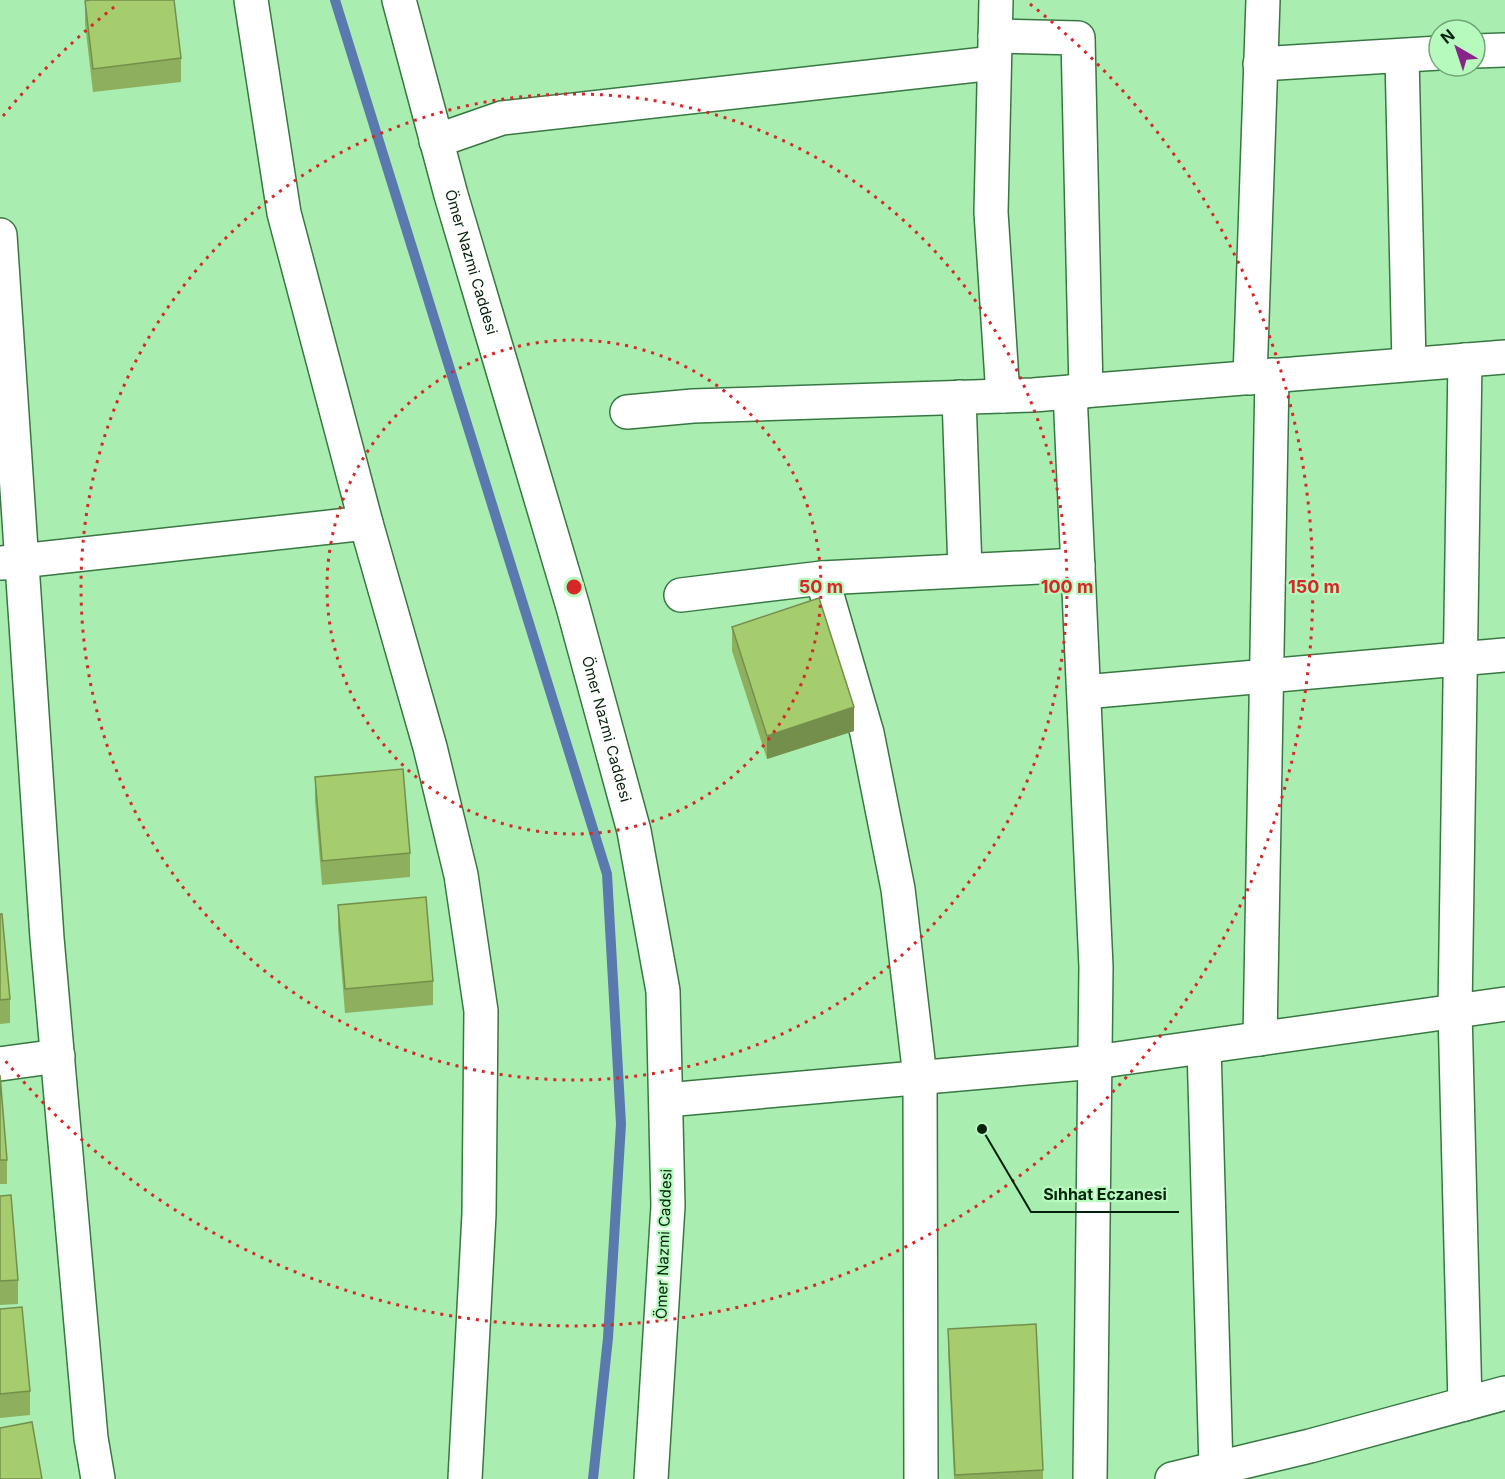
<svg xmlns="http://www.w3.org/2000/svg" width="1505" height="1479" font-family="Inter,sans-serif">
<style>
.lines{fill:none;stroke-linecap:round;stroke-linejoin:round}
.stream{stroke:#5a79ae;stroke-width:10}
.minor-casing{stroke:#377842;stroke-width:36}
.minor{stroke:#fff;stroke-width:33}
.wall{fill:#8eaf5e}
.shaded-wall{fill:#748f4c}
.building{fill:#a5cc6d;stroke:#748f4c;stroke-width:1.5}
.ring{fill:none;stroke:#d62828;stroke-width:3;stroke-dasharray:3 6}
.labels{text-anchor:middle;stroke-width:4.5;stroke-linejoin:round;paint-order:stroke}
.street-label{font-size:15px;fill:#07220c;stroke:#b6fabe}
.centre{fill:#d62828;stroke:#b6fabe;stroke-width:3}
.ring-label{font-size:18px;text-anchor:middle;font-weight:bold;fill:#d62828;stroke:#b6fabe;stroke-width:4.5;stroke-linejoin:round;paint-order:stroke}
.leader{fill:none;stroke:#07220c;stroke-width:2}
.callout-dot{fill:#07220c;stroke:#b6fabe;stroke-width:2}
.callout-label{font-size:16px;text-anchor:middle;font-weight:bold;fill:#07220c;stroke:#b6fabe;stroke-width:4.5;stroke-linejoin:round;paint-order:stroke}
</style>
<rect width="100%" height="100%" fill="#aaedb1"/>
<g class="lines">
<!-- stream -->
<polyline class="stream" points="335,0 607,874 621,1124 608,1338 593,1479"/>
<defs>
<g id="minor">
<polyline points="251,0 284,213 366,523 430,747 461,875 481,1011 479,1214 465,1479"/>
<path id="s1" d="M 399,0 L 451,195 L 573,607 L 634,831 L 663,991 L 668,1206 L 651,1479"/>
<polyline points="996,0 991,212 1003,396"/>
<polyline points="995,36 1078,38 1086,391"/>
<polyline points="1475,51 1505,50"/>
<polyline points="1402,56 1409,364"/>
<polyline points="1260,64 1439,53"/>
<polyline points="436,141 502,118 994,63"/>
<polyline points="0,235 47,938 91,1438 98,1479"/>
<polyline points="1465,360 1455,1011 1465,1404"/>
<polyline points="1250,378 1263,0"/>
<polyline points="1070,392 1096,967 1090,1479"/>
<polyline points="959,397 965,570"/>
<polyline points="627,412 693,406 1033,395 1505,357"/>
<polyline points="2,563 366,523"/>
<polyline points="822,578 867,733 898,889 920,1077 921,1479"/>
<polyline points="681,595 822,578 1078,565"/>
<polyline points="1084,692 1505,655"/>
<polyline points="1260,1039 1272,375"/>
<polyline points="1204,1047 1216,1468"/>
<polyline points="0,1064 58,1056"/>
<polyline points="666,1100 1095,1062 1505,1004"/>
<polyline points="1172,1479 1310,1446 1505,1393"/>
</g>
</defs>
<!-- minor casing -->
<use href="#minor" class="minor-casing"/>
<!-- minor -->
<use href="#minor" class="minor"/>
</g>
<!-- wall -->
<g class="wall">
<polygon points="85,1 181,58 181,82 93,92 85,24"/>
<polygon points="732,627 854,731 767,759 732,651"/>
<polygon points="315,777 410,853 410,877 322,885 315,801"/>
<polygon points="338,905 433,981 433,1005 345,1013 338,928"/>
<polygon points="0,914 10,999 10,1023 0,1024"/>
<polygon points="0,1075 7,1160 7,1184 0,1184"/>
<polygon points="0,1196 18,1280 18,1304 0,1305"/>
<polygon points="0,1309 30,1391 30,1415 0,1418"/>
<polygon points="948,1329 1043,1470 1043,1479 954,1479 948,1352"/>
</g>
<!-- shaded-wall -->
<polygon class="shaded-wall" points="854,707 854,731 767,759 767,736"/>
<!-- building -->
<g class="building">
<polygon points="90,0 174,0 181,58 93,69 85,1"/>
<polygon points="819,598 854,707 767,736 732,627"/>
<polygon points="403,769 410,853 322,861 315,777"/>
<polygon points="426,897 433,981 345,989 338,905"/>
<polygon points="0,914 2,914 10,999 0,1000"/>
<polygon points="0,1075 7,1160 0,1160"/>
<polygon points="11,1195 18,1280 0,1281 0,1196"/>
<polygon points="22,1307 30,1391 0,1394 0,1309"/>
<polygon points="1036,1324 1043,1470 955,1475 948,1329"/>
<polygon points="32,1422 42,1479 0,1479 0,1428"/>
</g>
<!-- distance rings -->
<g class="ring">
<circle cx="574" cy="587" r="247"/>
<circle cx="574" cy="587" r="493"/>
<path d="M3 116A740 740 0 0 1 118 4M1030 4A740 740 0 1 1 3 1058"/>
</g>
<g class="labels">
<!-- street labels -->
<g class="street-label">
<text dy="5" stroke="none"><textPath href="#s1" startOffset="272">Ömer Nazmi Caddesi</textPath></text>
<text dy="5" stroke="none"><textPath href="#s1" startOffset="758">Ömer Nazmi Caddesi</textPath></text>
<text transform="translate(664 1244) rotate(-88)" y="5">Ömer Nazmi Caddesi</text>
</g>
</g>
<circle cx="574" cy="587" r="9" class="centre"/>
<g class="ring-label">
<text x="821" y="593">50 m</text>
<text x="1067" y="593">100 m</text>
<text x="1314" y="593">150 m</text>
</g>
<!-- callouts -->
<path class="leader" d="M982 1129L1031 1212H1179"/>
<circle class="callout-dot" cx="982" cy="1129" r="6"/>
<g class="callout-label">
<text x="1105" y="1200">Sıhhat Eczanesi</text>
</g>
<!-- north arrow -->
<g transform="translate(1457 48) rotate(321)"><circle r="28" fill="#b6fabe" stroke="#70a477" stroke-width="1.5"/>
<path d="M0-4.5L10 22L0 15L-10 22Z" fill="#89238a"/>
<text y="-9" font-size="16" font-weight="bold" text-anchor="middle" fill="#07220c">N</text>
</g>
</svg>
